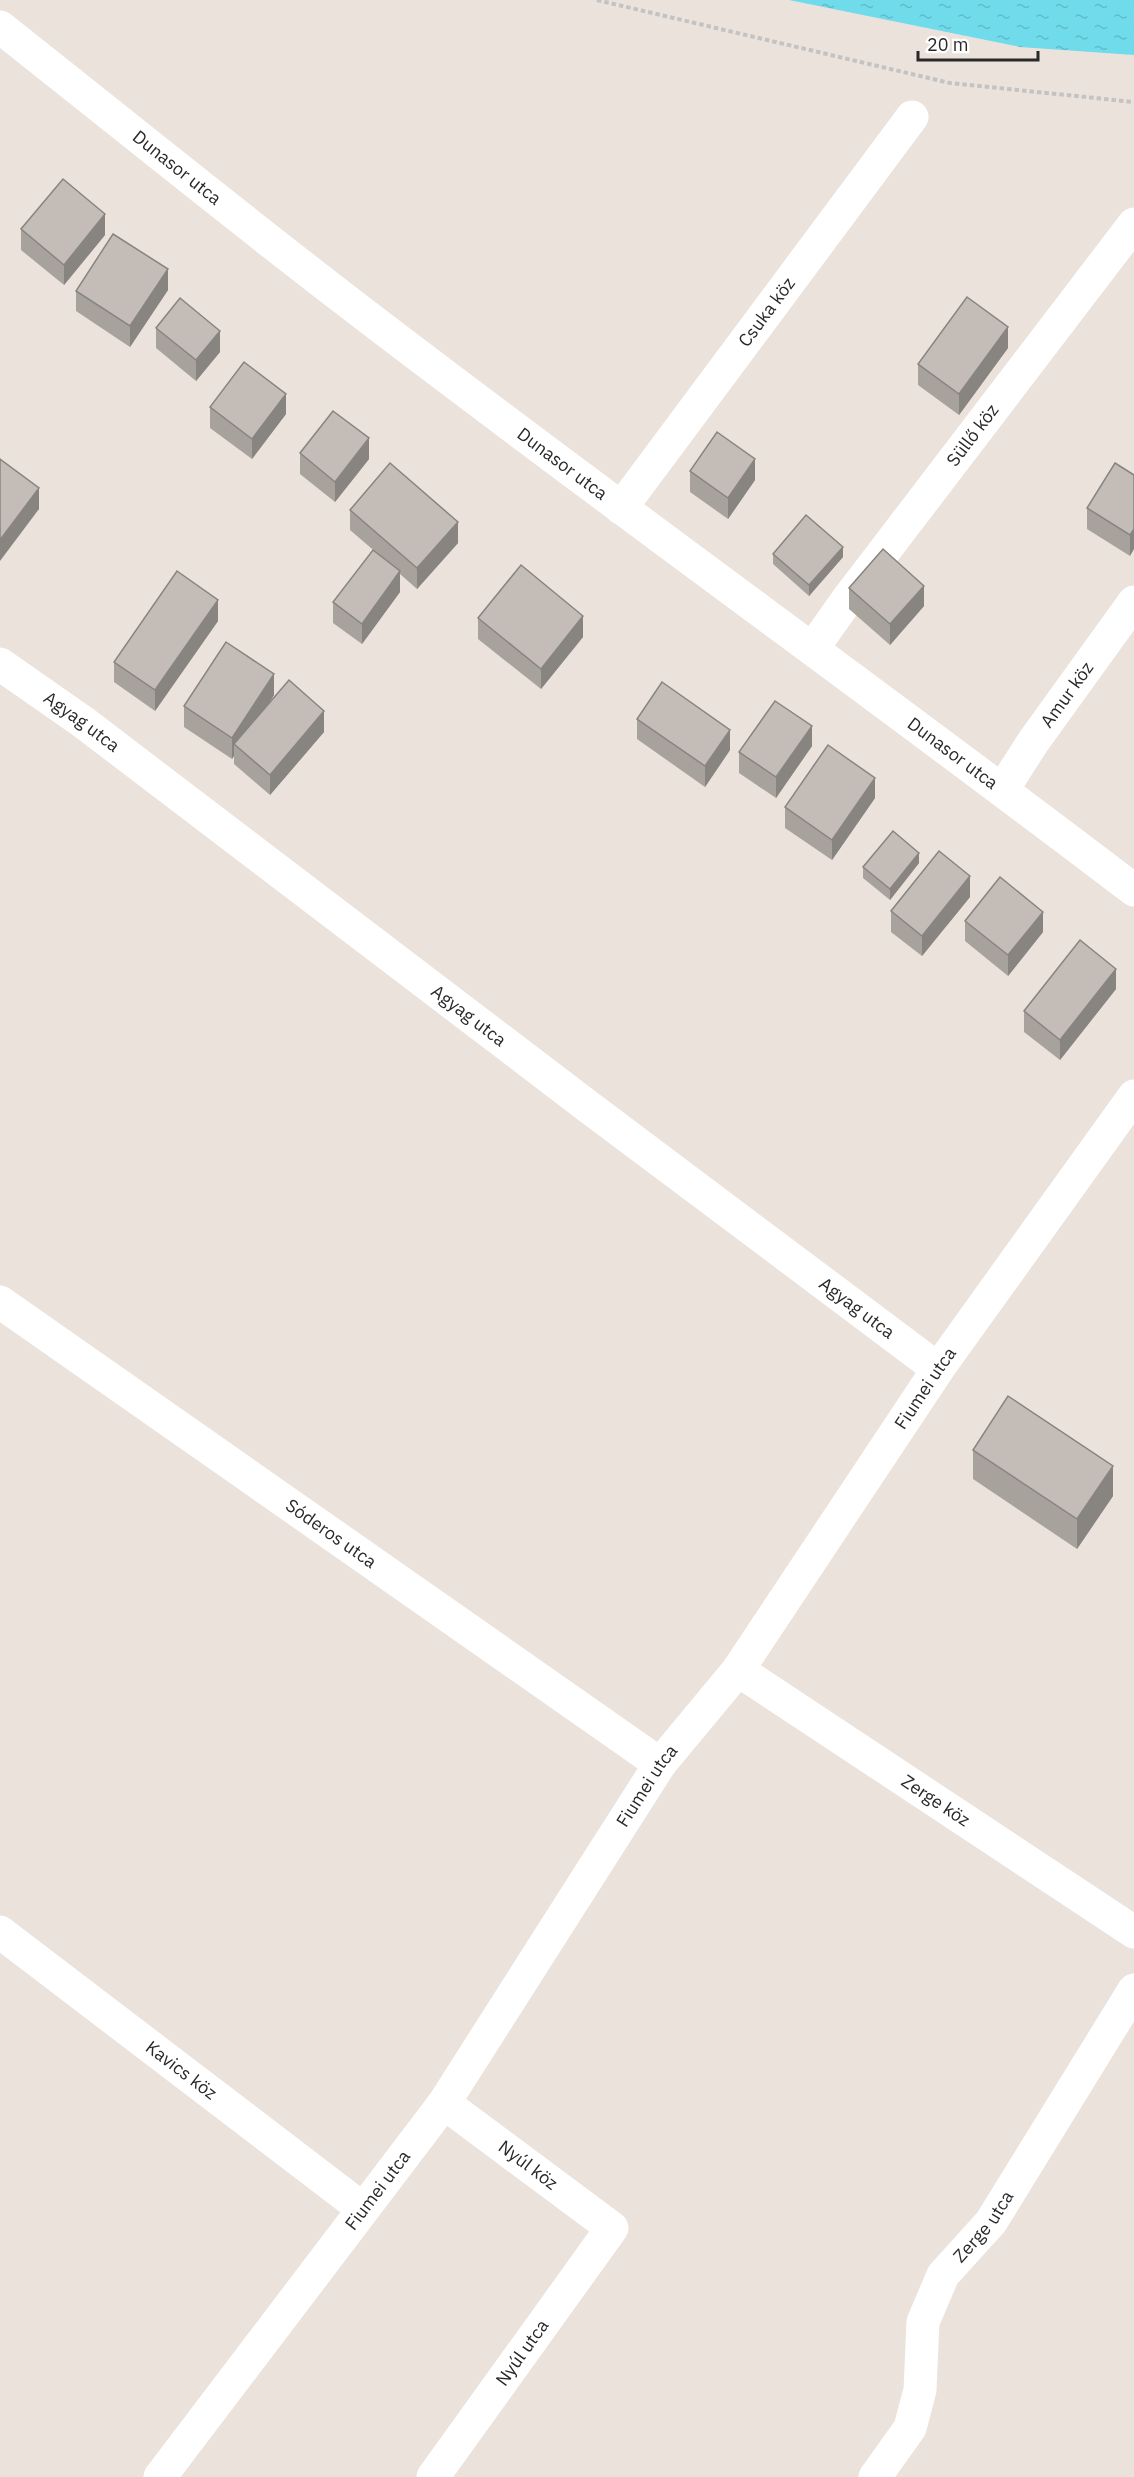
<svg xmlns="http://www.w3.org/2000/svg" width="1134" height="2477" font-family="'IBM Plex Sans',sans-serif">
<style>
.water{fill:url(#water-ripples)}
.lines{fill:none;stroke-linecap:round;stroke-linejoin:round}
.path{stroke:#c3c3c3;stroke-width:4;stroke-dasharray:4.5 3;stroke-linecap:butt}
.minor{stroke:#fff;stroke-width:33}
.tertiary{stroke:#fff;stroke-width:33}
.wall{fill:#a8a29d}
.shaded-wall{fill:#888480}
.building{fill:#c3bcb7;stroke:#888480;stroke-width:1.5}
.labels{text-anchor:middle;stroke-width:6;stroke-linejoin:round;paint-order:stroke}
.street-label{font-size:18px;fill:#292929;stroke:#fff}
</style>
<defs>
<pattern id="water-ripples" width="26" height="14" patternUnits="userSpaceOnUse" patternTransform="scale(1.5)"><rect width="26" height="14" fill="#6fdbeb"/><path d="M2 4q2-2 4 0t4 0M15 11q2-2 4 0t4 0" fill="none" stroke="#60bcca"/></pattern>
</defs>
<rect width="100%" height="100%" fill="#ebe2db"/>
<!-- water -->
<polygon class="water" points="789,0 1134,0 1134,55 1020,47"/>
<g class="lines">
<!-- path -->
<polyline class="path" points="597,0 950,83 1134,102"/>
<!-- minor -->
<g class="minor">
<path id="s1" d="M 621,508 L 912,117"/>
<path id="s2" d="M 813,648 L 847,600 L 1134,224"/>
<path id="s3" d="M 0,664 L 83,722 L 586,1105 L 938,1369"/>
<path id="s4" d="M 1003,789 L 1033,742 L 1134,602"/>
<path id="s5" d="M 0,1302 L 660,1764"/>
<path id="s6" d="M 738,1670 L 1134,1932"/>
<path id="s7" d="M 0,1932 L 363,2209"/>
<path id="s8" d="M 433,2477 L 612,2228 L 444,2103"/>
<path id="s9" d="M 875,2477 L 910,2428 L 920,2390 L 923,2322 L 943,2275 L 991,2222 L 1134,1990"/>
</g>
<!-- tertiary -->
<g class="tertiary">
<path id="s10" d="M 0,27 C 114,117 227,209 343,298 C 604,499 872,690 1134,890"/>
<path id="s11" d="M 160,2477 L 444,2103 L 660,1764 L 738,1670 L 938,1369 L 1134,1096"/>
</g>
</g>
<!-- wall -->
<g class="wall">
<polygon points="21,229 105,235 64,285 21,250"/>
<polygon points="168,290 130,347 76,311 76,291"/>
<polygon points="156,328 220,352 196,381 156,348"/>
<polygon points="1008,348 959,415 918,385 918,364"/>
<polygon points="210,407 286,414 252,459 210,428"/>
<polygon points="300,453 369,459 335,502 300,474"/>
<polygon points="690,471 755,480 728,519 690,492"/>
<polygon points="1134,475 1130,556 1087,529 1087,508"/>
<polygon points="350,510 458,543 417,589 400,574 400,592 362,644 333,623 333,602 378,554 350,530"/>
<polygon points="773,554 843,557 809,596 773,564"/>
<polygon points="849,588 924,606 890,645 849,609"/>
<polygon points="478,618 583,637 541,689 478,639"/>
<polygon points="218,621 155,711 114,682 114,662"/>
<polygon points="274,695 267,706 324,732 270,795 234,764 234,756 232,759 184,727 184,706"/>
<polygon points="637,719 730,750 705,787 637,739"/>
<polygon points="812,746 776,798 739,773 739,752"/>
<polygon points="875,798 832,860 785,828 785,807"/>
<polygon points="919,863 890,900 863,878 863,867"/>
<polygon points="970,897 922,956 891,932 891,911"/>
<polygon points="965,921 1043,932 1008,976 965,941"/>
<polygon points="1116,989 1060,1060 1024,1032 1024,1011"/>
<polygon points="973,1450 1113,1496 1077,1549 973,1479"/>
</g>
<!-- shaded-wall -->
<g class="shaded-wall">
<polygon points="105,214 105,235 64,285 64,265"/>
<polygon points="168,269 168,290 130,347 130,326"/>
<polygon points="1008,327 1008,348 959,415 959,394"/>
<polygon points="220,331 220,352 196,381 196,360"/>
<polygon points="286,394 286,414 252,459 252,439"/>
<polygon points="369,438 369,459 335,502 335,482"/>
<polygon points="755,459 755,480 728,519 728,498"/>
<polygon points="39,488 39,509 0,561 0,540"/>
<polygon points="458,522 458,543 417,589 417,568"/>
<polygon points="1134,529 1134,549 1130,556 1130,535"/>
<polygon points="843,547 843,557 809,596 809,585"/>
<polygon points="400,571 400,592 362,644 362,624"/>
<polygon points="924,586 924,606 890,645 890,624"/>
<polygon points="218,600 218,621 155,711 155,690"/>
<polygon points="583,616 583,637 541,689 541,669"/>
<polygon points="274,674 274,695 240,748 234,744 234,756 232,759 232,738"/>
<polygon points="324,711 324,732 270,795 270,775"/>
<polygon points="812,726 812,746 776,798 776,777"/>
<polygon points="730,730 730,750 705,787 705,766"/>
<polygon points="875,778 875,798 832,860 832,840"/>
<polygon points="919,853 919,863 890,900 890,889"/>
<polygon points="970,876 970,897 922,956 922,936"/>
<polygon points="1043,912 1043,932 1008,976 1008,955"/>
<polygon points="1116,969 1116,989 1060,1060 1060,1040"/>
<polygon points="1113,1466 1113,1496 1077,1549 1077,1519"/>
</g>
<!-- building -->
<g class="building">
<polygon points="63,179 105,214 64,265 21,229"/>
<polygon points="113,234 168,269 130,326 76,291"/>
<polygon points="967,297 1008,327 959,394 918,364"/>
<polygon points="180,298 220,331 196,360 156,328"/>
<polygon points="244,362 286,394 252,439 210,407"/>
<polygon points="333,411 369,438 335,482 300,453"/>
<polygon points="717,432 755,459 728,498 690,471"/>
<polygon points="0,459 39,488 0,540"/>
<polygon points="390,463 458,522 417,568 350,510"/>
<polygon points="1115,463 1134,475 1134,529 1130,535 1087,508"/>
<polygon points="806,515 843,547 809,585 773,554"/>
<polygon points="883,549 924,586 890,624 849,588"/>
<polygon points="373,550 400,571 362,624 333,602"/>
<polygon points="521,565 583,616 541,669 478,618"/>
<polygon points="177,571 218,600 155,690 114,662"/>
<polygon points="226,642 274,674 232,738 184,706"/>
<polygon points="289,680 324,711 270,775 234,744"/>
<polygon points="662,682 730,730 705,766 637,719"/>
<polygon points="775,701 812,726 776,777 739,752"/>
<polygon points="828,745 875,778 832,840 785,807"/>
<polygon points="893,831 919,853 890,889 863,867"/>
<polygon points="939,851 970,876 922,936 891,911"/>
<polygon points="1000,877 1043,912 1008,955 965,921"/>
<polygon points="1080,940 1116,969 1060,1040 1024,1011"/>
<polygon points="1008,1396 1113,1466 1077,1519 973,1450"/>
</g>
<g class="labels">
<!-- street labels -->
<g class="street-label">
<text dy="6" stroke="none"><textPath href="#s10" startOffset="226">Dunasor utca</textPath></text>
<text dy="6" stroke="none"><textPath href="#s1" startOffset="244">Csuka köz</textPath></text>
<text dy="6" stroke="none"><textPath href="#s2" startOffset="266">Süllő köz</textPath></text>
<text dy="6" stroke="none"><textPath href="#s10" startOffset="712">Dunasor utca</textPath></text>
<text dy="6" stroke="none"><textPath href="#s4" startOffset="114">Amur köz</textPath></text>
<text dy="6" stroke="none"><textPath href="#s3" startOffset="100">Agyag utca</textPath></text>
<text dy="6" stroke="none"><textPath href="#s10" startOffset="1198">Dunasor utca</textPath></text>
<text dy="6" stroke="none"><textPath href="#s3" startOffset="586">Agyag utca</textPath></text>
<text dy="6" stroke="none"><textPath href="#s3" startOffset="1072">Agyag utca</textPath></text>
<text dy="6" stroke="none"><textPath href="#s11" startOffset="1332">Fiumei utca</textPath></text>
<text dy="6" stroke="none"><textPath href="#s5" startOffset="404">Sóderos utca</textPath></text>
<text dy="6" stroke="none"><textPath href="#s11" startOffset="846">Fiumei utca</textPath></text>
<text dy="6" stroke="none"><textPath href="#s6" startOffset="237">Zerge köz</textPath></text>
<text dy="6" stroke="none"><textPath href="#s7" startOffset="228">Kavics köz</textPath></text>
<text transform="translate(528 2165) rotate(37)" y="6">Nyúl köz</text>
<text dy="6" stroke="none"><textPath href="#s11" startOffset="360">Fiumei utca</textPath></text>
<text dy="6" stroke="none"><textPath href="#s9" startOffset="282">Zerge utca</textPath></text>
<text dy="6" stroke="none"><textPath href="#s8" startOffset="153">Nyúl utca</textPath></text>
</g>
</g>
<!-- scale -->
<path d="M918 51v9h120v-9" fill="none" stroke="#292929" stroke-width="3"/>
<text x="927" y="51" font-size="18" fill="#292929" stroke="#ffffff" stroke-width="4.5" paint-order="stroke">20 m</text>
</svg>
